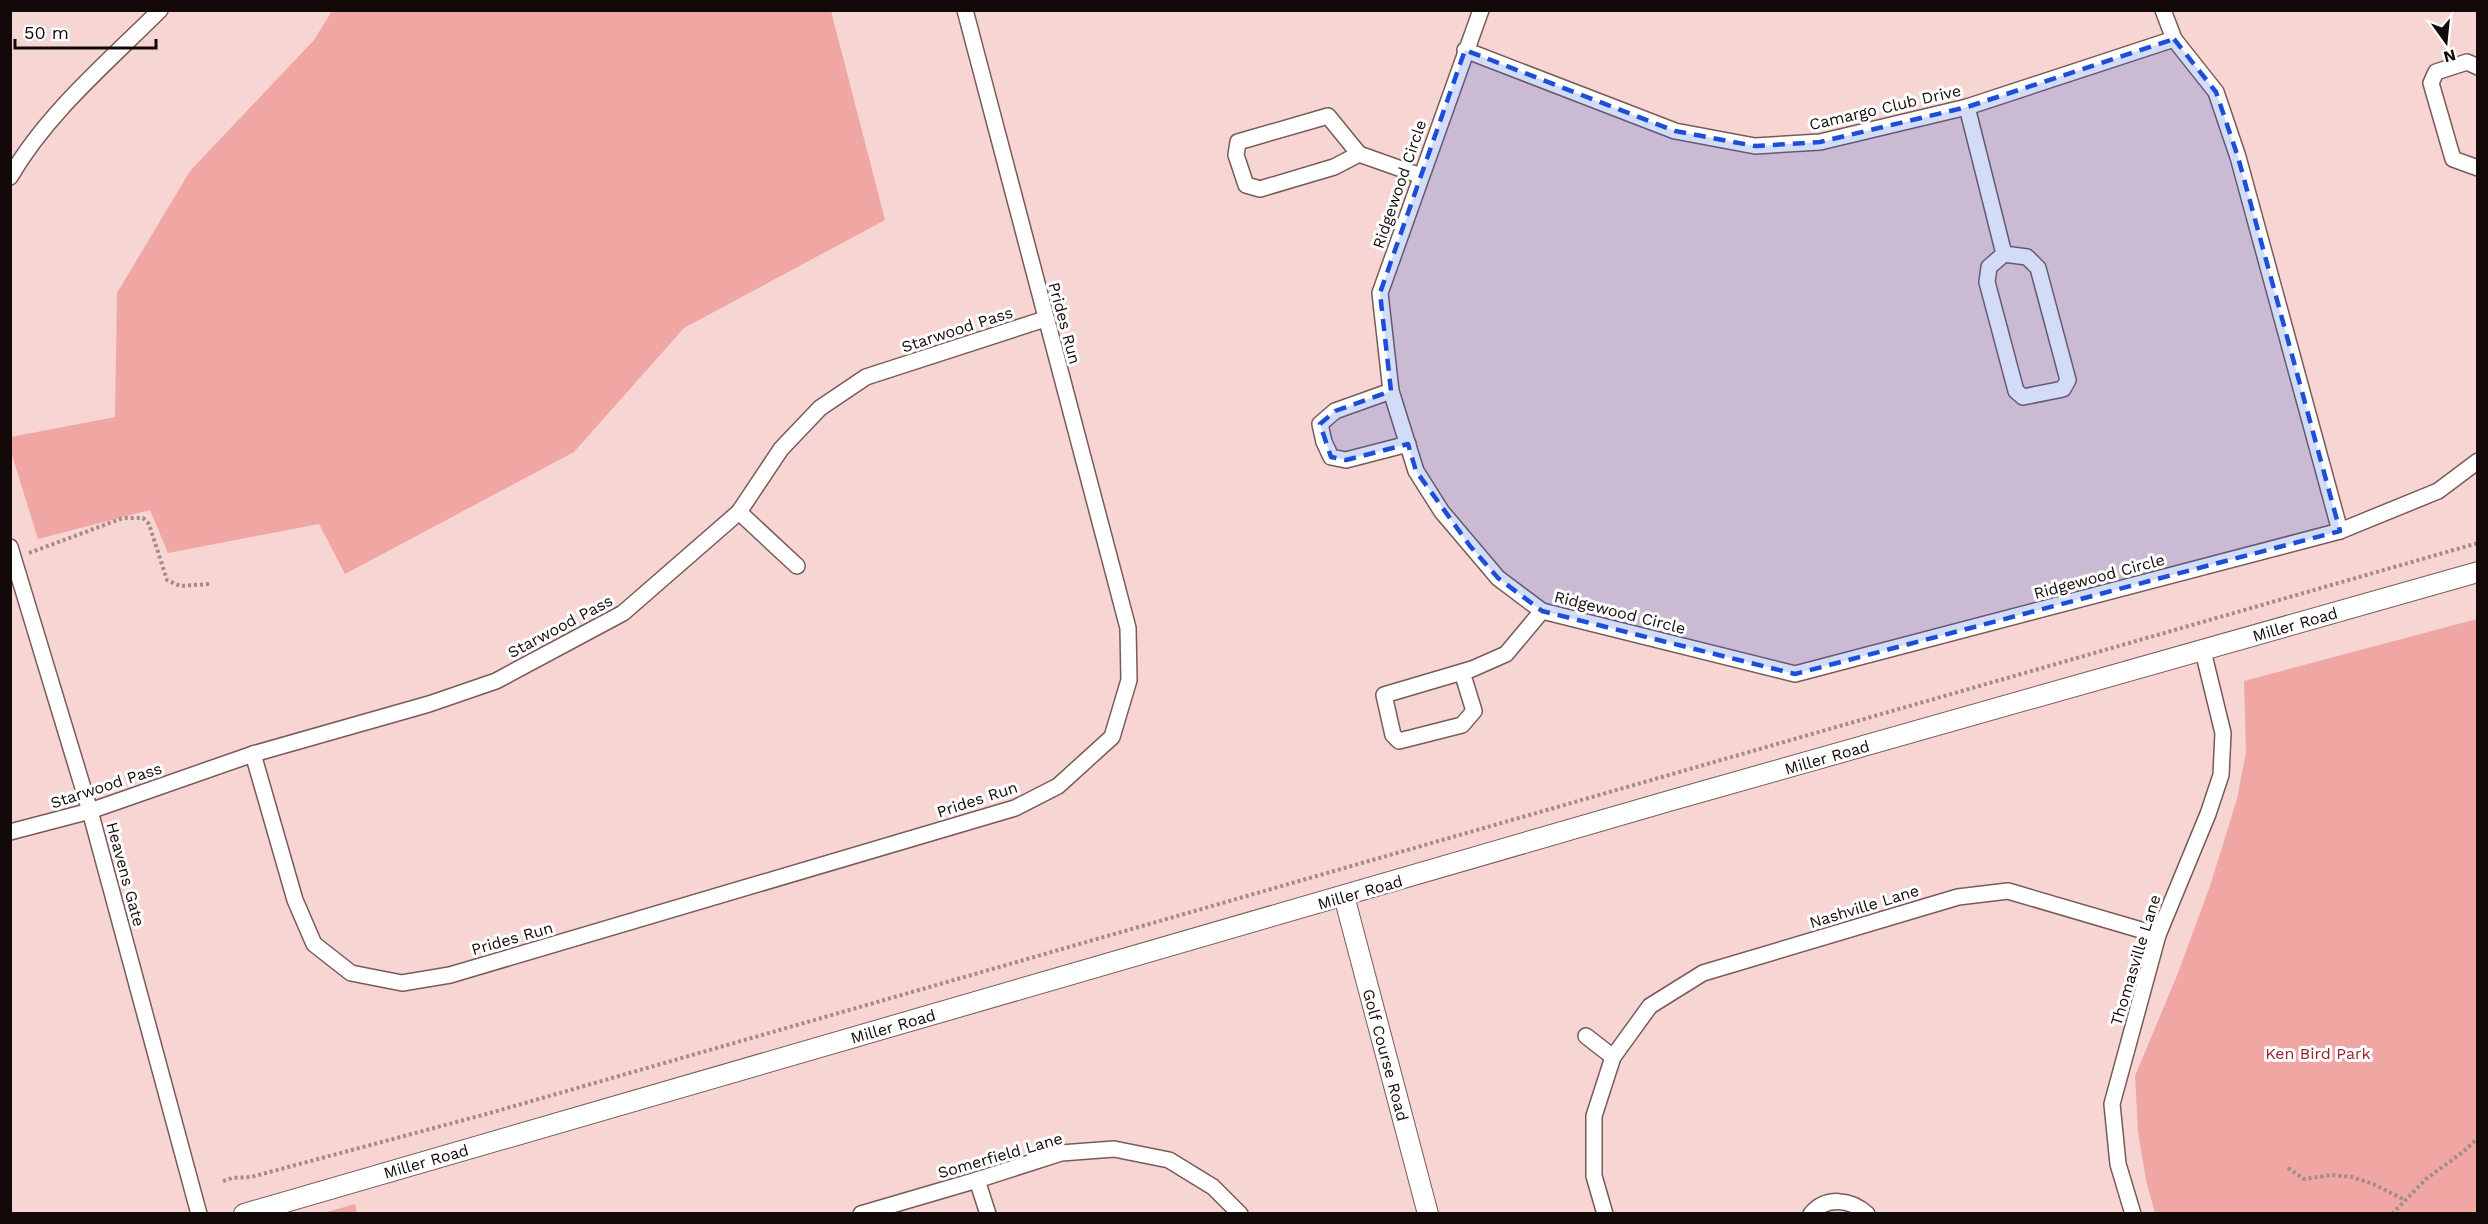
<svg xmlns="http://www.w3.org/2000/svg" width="2488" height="1224" font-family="'Work Sans',sans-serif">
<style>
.green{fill:#f0a6a3}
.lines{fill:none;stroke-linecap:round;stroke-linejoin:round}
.minor-casing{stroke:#775b59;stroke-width:18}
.tertiary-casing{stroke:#775b59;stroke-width:22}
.path{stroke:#a48a89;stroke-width:4;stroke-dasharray:3 3;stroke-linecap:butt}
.minor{stroke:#fff;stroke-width:15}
.tertiary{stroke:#fff;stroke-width:20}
.marked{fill:#1d4ed8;fill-opacity:0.2;stroke:#1d4ed8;stroke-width:4.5;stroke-dasharray:12 8;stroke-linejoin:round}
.labels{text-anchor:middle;stroke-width:6;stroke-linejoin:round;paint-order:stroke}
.street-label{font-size:16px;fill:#140909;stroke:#fff}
.park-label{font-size:16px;fill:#99212c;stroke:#fff}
</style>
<rect width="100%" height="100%" fill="#f7d5d3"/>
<!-- green -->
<g class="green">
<polygon points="332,11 831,11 885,220 684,328 574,452 345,574 319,524 168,553 150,510 38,539 11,452 11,437 115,417 117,293 190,171 314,40"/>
<polygon points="2477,619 2477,1213 2155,1213 2146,1180 2138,1132 2135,1076 2178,973 2210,886 2237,799 2246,752 2244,681"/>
<polygon points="355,1204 357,1213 324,1213"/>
</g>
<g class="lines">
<defs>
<g id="minor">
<polyline points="1481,10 1380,293 1391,391 1416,471 1442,512 1498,578 1542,611 1795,674 2340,531 2438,491 2478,461"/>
<polyline points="2163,10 2174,39 2216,92 2238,157 2340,531"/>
<polyline points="1465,50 1675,131 1755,146 1820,142 1967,107 2174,39"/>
<polyline points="2478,67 2467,62 2436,72 2431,83 2453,159 2478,168"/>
<polyline points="1967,107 2004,254 2027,257 2038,268 2068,380 2063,389 2023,397 2016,391 1987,282 1989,267 2004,254"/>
<polyline points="1359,154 1334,167 1260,189 1246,185 1236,155 1238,142 1328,116 1359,154 1421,176"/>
<path d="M 10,177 C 47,113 108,62 160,10"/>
<polyline points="1391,391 1335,411 1320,424 1324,442 1331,457 1346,460 1408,444"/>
<polyline points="739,512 797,566"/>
<polyline points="10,547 90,811 199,1214"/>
<polyline points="1462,672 1474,711 1462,725 1399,741 1393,735 1384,695 1472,669 1506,654 1542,611"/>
<polyline points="253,754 295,900 314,944 351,973 402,983 450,975 1015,808 1058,786 1112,737 1129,680 1128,628 965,10"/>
<polyline points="10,832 90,811 253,754 429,704 496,681 623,613 739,512 781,449 820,408 866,377 1045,319"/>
<polyline points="1586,1036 1613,1057"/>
<polyline points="977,1180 988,1214"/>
<polyline points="861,1214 977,1180 1061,1153 1114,1149 1169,1160 1213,1187 1240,1214"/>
<polyline points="1605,1214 1594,1176 1594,1116 1613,1057 1650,1006 1703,973 1958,897 2008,891 2158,935"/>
<path d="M 1811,1214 C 1826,1196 1851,1199 1867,1214"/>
<polyline points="2133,1214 2118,1164 2112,1104 2158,935 2208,814 2221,775 2223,733 2203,651"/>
</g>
<g id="tertiary">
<polyline points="1344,896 1428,1214"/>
<polyline points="244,1214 1669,801 2478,572"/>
</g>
</defs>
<!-- minor casing -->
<use href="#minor" class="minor-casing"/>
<!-- tertiary casing -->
<use href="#tertiary" class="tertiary-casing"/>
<!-- path -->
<g class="path">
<polyline points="29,553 123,518 143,518 149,524 167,580 180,586 210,584"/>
<polyline points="2288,1168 2304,1179 2332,1175 2352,1177 2373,1184 2405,1200"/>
<polyline points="223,1181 232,1178 251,1177 490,1113 2478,543"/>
<polyline points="2392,1214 2426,1179 2463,1152 2478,1138"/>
</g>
<!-- minor -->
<use href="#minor" class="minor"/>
<!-- tertiary -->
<use href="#tertiary" class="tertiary"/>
</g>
<!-- marked area -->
<path class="marked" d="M 2174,39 L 2216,92 L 2238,157 L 2340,531 L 1795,674 L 1542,611 L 1498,578 L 1470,546 L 1416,471 L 1408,444 L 1346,460 L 1331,457 L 1320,424 L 1335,411 L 1391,391 L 1380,293 L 1465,50 L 1675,131 L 1755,146 L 1820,142 L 1967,107 Z"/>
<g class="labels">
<!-- street labels -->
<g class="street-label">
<text transform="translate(1885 107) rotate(-13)" y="6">Camargo Club Drive</text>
<text transform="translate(1399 184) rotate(-71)" y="6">Ridgewood Circle</text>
<text transform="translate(1065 323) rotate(75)" y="6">Prides Run</text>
<text transform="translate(957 329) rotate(-18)" y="6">Starwood Pass</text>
<text transform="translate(2099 576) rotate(-15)" y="6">Ridgewood Circle</text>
<text transform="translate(1620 612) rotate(14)" y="6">Ridgewood Circle</text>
<text transform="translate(2295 624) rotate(-16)" y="6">Miller Road</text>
<text transform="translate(560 626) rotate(-28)" y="6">Starwood Pass</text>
<text transform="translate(1827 757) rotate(-16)" y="6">Miller Road</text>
<text transform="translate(106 785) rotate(-18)" y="6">Starwood Pass</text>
<text transform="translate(977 799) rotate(-18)" y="6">Prides Run</text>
<text transform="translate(126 874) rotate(75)" y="6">Heavens Gate</text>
<text transform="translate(1360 892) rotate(-16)" y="6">Miller Road</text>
<text transform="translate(1864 906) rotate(-17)" y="6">Nashville Lane</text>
<text transform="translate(512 938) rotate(-16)" y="6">Prides Run</text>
<text transform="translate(2135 960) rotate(-73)" y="6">Thomasville Lane</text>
<text transform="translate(893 1026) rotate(-16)" y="6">Miller Road</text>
<text transform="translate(1386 1055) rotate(75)" y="6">Golf Course Road</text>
<text transform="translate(1000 1155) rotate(-16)" y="6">Somerfield Lane</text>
<text transform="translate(426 1161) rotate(-16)" y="6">Miller Road</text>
</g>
<!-- park labels -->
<g class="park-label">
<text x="2318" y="1059">Ken Bird Park</text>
</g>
</g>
<!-- border -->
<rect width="2488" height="1224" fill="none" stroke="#140909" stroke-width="24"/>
<!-- north arrow -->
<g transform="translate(2446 42) rotate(165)" stroke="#ffffff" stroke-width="4.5" paint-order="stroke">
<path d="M0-4.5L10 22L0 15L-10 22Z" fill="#140909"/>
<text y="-9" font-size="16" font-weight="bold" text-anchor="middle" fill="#140909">N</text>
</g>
<!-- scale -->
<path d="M15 39v9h141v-9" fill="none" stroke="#140909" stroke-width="3"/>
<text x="24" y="39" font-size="18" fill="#140909" stroke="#ffffff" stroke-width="4.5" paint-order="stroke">50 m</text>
</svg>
